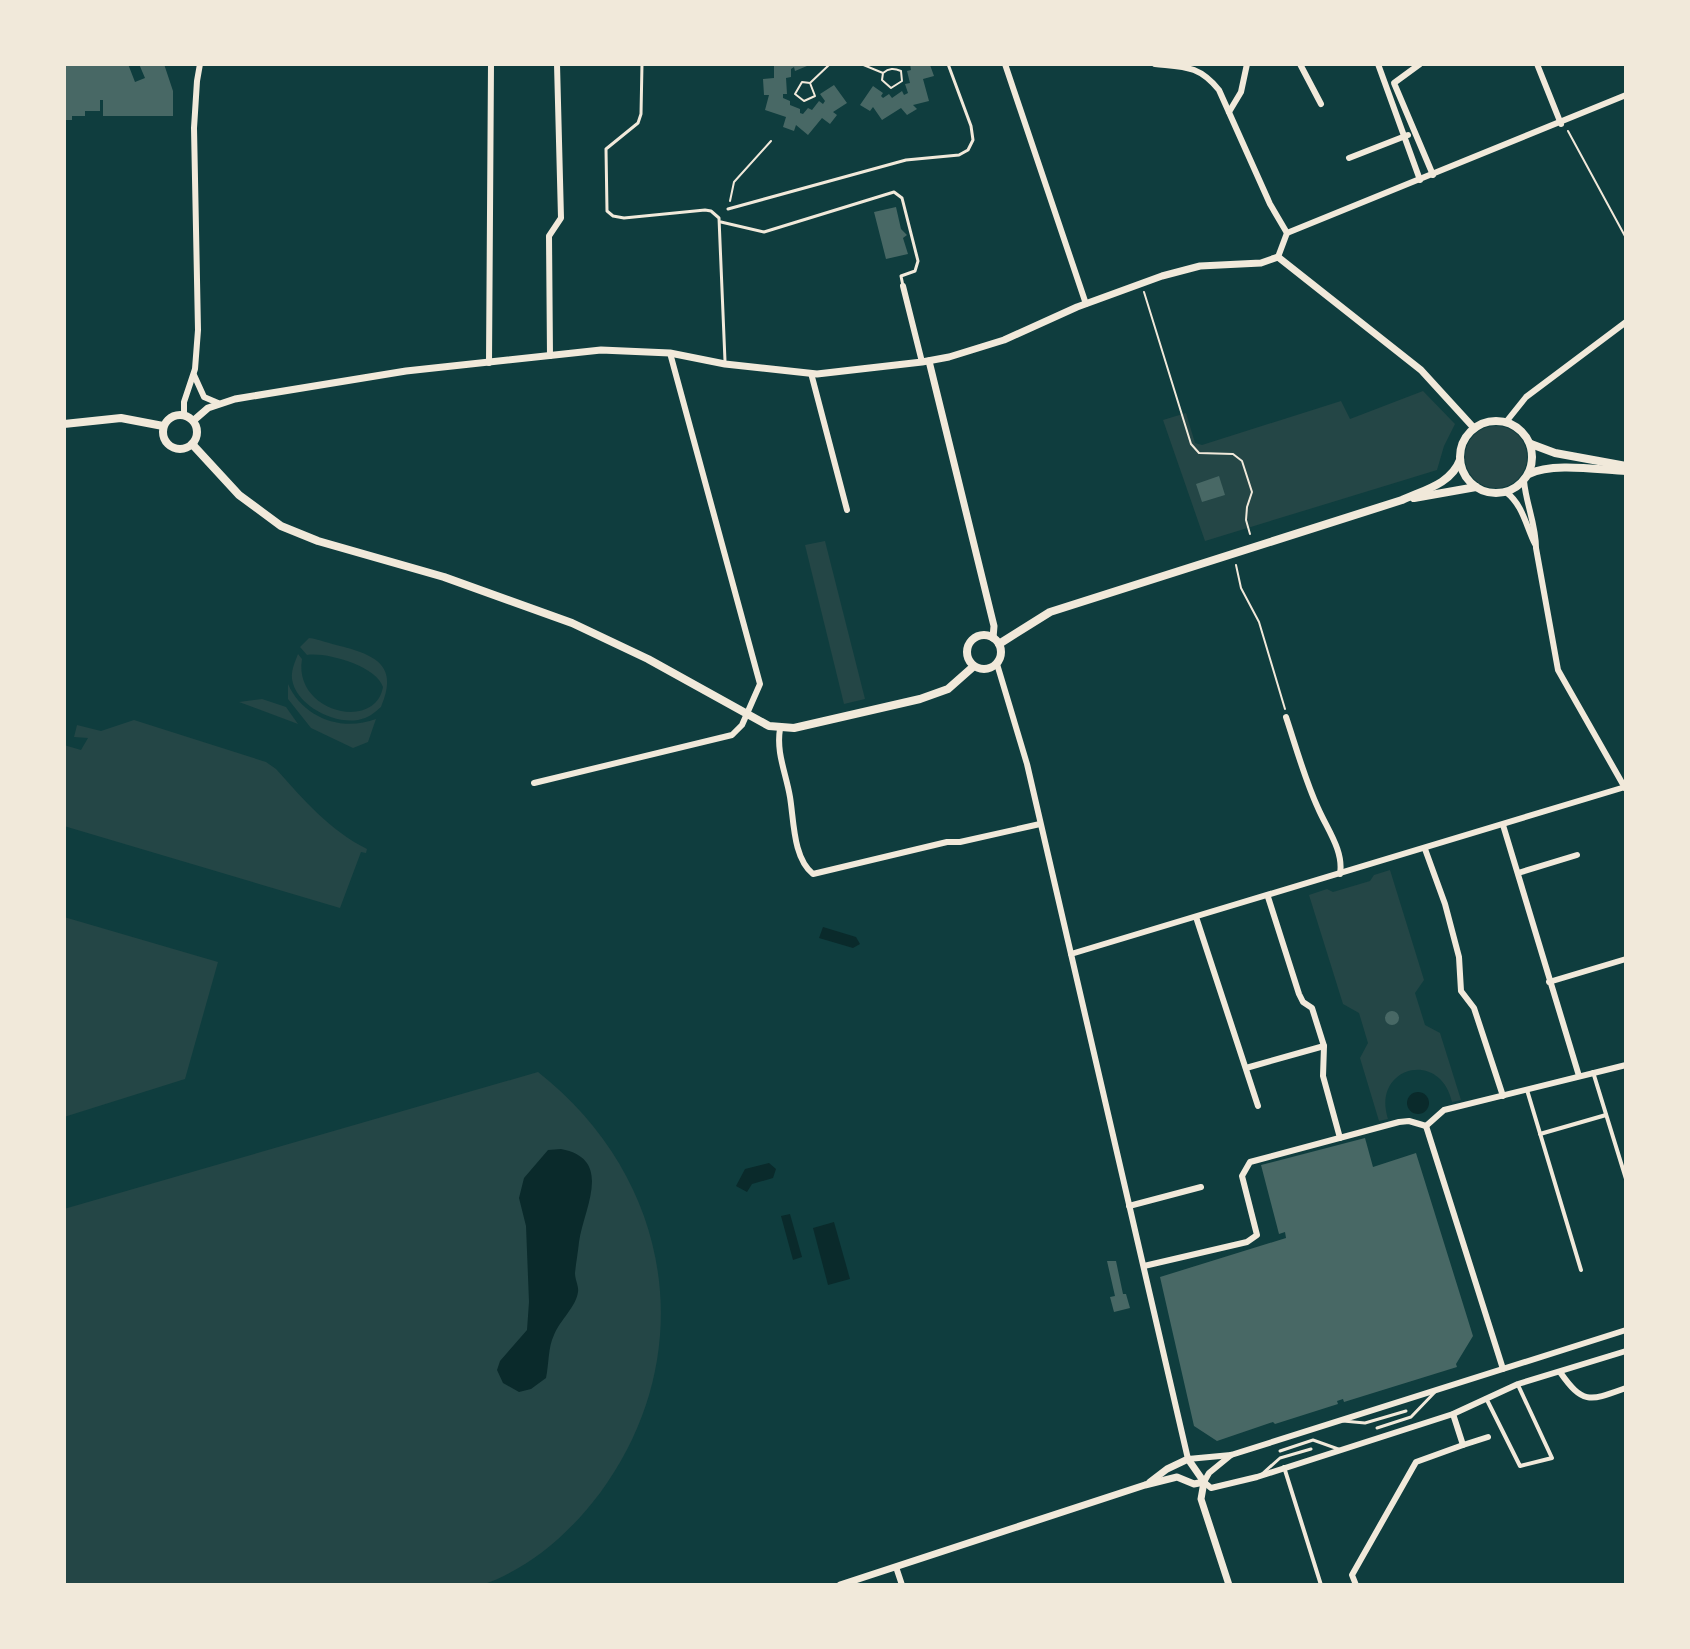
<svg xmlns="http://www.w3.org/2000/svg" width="1690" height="1649" font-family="'Sofia Sans Condensed',sans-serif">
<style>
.green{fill:#244646}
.water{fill:#0a2a2b}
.building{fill:#486865}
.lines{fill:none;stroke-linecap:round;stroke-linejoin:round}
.path{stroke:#f1e9da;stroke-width:2}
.service{stroke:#f1e9da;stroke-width:3}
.pedestrian{stroke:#f1e9da;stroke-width:4}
.minor{stroke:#f1e9da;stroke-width:6}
.tertiary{stroke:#f1e9da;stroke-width:7}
.secondary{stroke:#f1e9da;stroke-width:8}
</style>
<rect width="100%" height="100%" fill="#0f3d3e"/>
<!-- green -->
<g class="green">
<polygon points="1423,391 1455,424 1444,446 1437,470 1205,541 1163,420 1186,413 1195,443 1202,445 1341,401 1350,419"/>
<circle cx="1496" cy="457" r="31"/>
<polygon points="825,541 865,699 844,704 805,545"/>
<path d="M 309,638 C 319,639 330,644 340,646 C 376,655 399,666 381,707 C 376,711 371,716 365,718 C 340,728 296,707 292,679 C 291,670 295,662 298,654 L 302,659 C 293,712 375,732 383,687 C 376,666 327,652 307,655 L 300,647 Z"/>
<path d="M 288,684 C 303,718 342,732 376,719 L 368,742 L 353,748 L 311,728 L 288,699 Z"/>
<polygon points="262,699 286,707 298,724 239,702"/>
<path d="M 134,720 L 266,762 L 276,769 C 304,800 329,830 367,849 L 366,853 L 361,852 L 340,908 L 64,826 L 64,745 L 81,750 L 88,738 L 74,737 L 77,725 L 101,731 Z"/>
<path d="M 1390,870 L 1424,980 L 1415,993 L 1425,1025 L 1440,1033 L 1461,1100 L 1452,1102 C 1440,1048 1371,1067 1388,1119 L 1379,1121 L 1360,1058 L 1368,1043 L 1359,1013 L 1343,1004 L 1309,895 L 1327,889 L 1333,892 L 1370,881 L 1374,875 Z"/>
<polygon points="64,917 218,962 185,1079 64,1117"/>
<path d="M 538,1072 C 672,1177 702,1354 600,1493 C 569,1534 530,1568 482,1585 L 64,1585 L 64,1209 Z"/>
</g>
<!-- water -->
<g class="water">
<polygon points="823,927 856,937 860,944 853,948 819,938"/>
<circle cx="1418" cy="1103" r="11"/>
<path d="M 561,1149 C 614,1159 584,1208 579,1242 C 578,1252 576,1263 575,1273 C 575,1280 579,1286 578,1292 C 576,1307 560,1320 554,1335 C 548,1347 549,1364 546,1378 L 531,1389 L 519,1392 L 503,1383 L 497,1370 L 500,1361 L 527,1330 L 529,1302 L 526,1226 L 519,1198 L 524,1178 L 548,1150 Z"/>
<polygon points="769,1163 776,1169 773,1178 752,1184 747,1192 736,1186 745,1169"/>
<polygon points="790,1214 802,1257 793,1260 781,1216"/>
<polygon points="834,1222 850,1279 828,1285 813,1228"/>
</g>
<!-- building -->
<g class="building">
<polygon points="64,64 128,64 135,82 145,78 139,64 164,64 173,91 173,116 103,116 103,100 100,100 100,111 85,111 85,116 72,116 72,120 64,120"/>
<polygon points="774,64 806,64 807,66 795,71 794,67 791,69 791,77 786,78 787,94 783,94 783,98 790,101 790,105 800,109 800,113 803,114 808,108 812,110 819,101 823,104 825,101 820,94 834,85 847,103 833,112 837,115 830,124 822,118 808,135 796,125 794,131 783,127 786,117 765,110 769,95 764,95 763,79 774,78"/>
<polygon points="910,64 930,65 934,76 923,79 929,101 913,105 917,109 907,115 901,108 882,120 873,107 870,111 860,105 873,86 883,93 881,96 883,98 889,94 892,98 902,91 904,95 908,93 905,84 910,83 907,71 911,70"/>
<polygon points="896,207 901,229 907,235 903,238 908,254 886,259 874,212"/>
<polygon points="1219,476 1225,495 1202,502 1196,484"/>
<circle cx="1392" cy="1018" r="7"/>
<polygon points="1365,1138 1373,1167 1416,1153 1473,1336 1456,1364 1457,1367 1344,1402 1343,1399 1337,1401 1338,1404 1275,1424 1273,1422 1217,1441 1194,1426 1160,1277 1286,1238 1285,1232 1279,1234 1261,1165"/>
<polygon points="1107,1261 1116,1261 1123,1294 1126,1294 1130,1308 1114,1312 1110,1297 1115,1296"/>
</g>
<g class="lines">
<!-- path -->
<g class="path">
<path d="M 861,64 L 883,73 C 889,68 894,68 901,71 L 902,81 L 891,88 L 882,80 L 883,73"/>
<polyline points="810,83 815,96 804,101 795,94 802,82 810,83 830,64"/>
<polyline points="1568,131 1626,238"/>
<polyline points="730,201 734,182 771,141"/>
<polyline points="1144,292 1191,444 1199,453 1233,454 1242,461 1252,492 1247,507 1246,520 1250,534"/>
<polyline points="1236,565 1241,588 1259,622 1285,709"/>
</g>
<!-- service -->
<g class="service">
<polyline points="642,64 641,114 638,123 606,149 607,211 613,216 624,218 705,210 711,211 719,218 725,361"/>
<polyline points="728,209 906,160 959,155 968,150 973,140 971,126 948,64"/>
<polyline points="721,222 764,232 894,192 902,198 918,261 915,271 901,276 903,286"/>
<polyline points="1343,1421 1365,1423 1406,1411"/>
<polyline points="1377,1428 1411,1417 1435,1392"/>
<polyline points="1280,1451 1313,1440 1341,1450"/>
<polyline points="1262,1474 1280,1458 1311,1449"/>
</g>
<!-- pedestrian -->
<g class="pedestrian">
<polyline points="1593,1072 1626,1179"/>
<polyline points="1527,1090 1581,1270"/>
<polyline points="1540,1134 1606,1115"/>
<polyline points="1486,1398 1520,1466 1552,1458 1518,1385"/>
<polyline points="1284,1467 1321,1585"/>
</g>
<!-- minor -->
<g class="minor">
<polyline points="1005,64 1086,304"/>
<path d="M 1155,64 C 1184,67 1199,65 1219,90 L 1270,204 L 1287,233"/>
<polyline points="1300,64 1321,104"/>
<polyline points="1378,64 1420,180"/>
<polyline points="1420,64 1394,83 1433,175"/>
<polyline points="1537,64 1561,124"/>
<polyline points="1229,112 1241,92 1247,64"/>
<polyline points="1349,158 1408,135"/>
<polyline points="1287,233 1626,95"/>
<polyline points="1278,257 1287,233"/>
<polyline points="903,286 922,362"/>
<polyline points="550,356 549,236 561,218 557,64"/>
<polyline points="489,363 491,64"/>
<polyline points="811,373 847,510"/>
<polyline points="194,375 204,397 218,403"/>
<polyline points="184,415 184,402 195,369 198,330 194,128 197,81 200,64"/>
<polyline points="1506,422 1526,397 1626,322"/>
<path d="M 1524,481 C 1526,504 1536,524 1536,548 L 1558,670 L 1625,788"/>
<path d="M 1506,492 C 1523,505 1526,526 1535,544"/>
<polyline points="997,664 1027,764 1188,1459 1231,1455 1626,1330"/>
<path d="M 1286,717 C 1296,747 1305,780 1318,808 C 1327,829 1344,851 1340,874"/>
<path d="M 780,729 C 776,753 786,773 790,797 C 794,821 793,858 813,874 L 947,842 L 960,842 L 1040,824"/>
<polyline points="534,783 732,735 742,725 760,684 670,353"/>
<polyline points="1503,825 1579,1076"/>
<polyline points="1425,849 1445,904 1459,957 1461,991 1474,1008 1503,1096"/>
<polyline points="1518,873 1577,855"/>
<polyline points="1268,897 1299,994 1303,1002 1312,1008 1324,1046 1323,1076 1340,1138"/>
<polyline points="1196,917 1258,1106"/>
<polyline points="1071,954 1625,787"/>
<polyline points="1549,982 1626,959"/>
<polyline points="1246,1068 1324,1046"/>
<polyline points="1426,1126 1503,1369"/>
<polyline points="1426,1126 1444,1110 1626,1065"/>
<polyline points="1129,1206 1201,1187"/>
<polyline points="1144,1266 1247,1242 1257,1235 1242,1176 1250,1162 1399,1122 1409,1121 1426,1126"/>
<path d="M 1560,1372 C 1583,1405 1590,1401 1626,1388"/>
<polyline points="1463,1445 1488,1437"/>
<polyline points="1231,1455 1209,1473 1204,1482 1211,1488 1257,1477 1453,1414 1518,1384 1626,1351"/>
<polyline points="896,1567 902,1585"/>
<polyline points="1356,1585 1352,1575 1416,1462 1463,1445 1453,1414"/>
</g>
<!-- tertiary -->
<g class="tertiary">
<polyline points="929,361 994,626 993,638"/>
<polyline points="193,421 208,408 235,399 406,371 601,350 670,353 725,364 817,374 922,362 949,357 1004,340 1077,307 1162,276 1200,266 1261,263 1278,257 1421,370 1474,428"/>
<polyline points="1188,1459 1204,1482"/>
<polyline points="1150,1482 1167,1469 1188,1459"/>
<polyline points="1204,1482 1201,1499 1229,1585"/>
<polyline points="840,1585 1145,1485 1177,1477 1194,1484 1204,1482"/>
</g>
<!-- secondary -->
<g class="secondary">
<circle cx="180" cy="432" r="17"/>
<circle cx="1496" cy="457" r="36"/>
<polyline points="64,424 121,418 163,426"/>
<polyline points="192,444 239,495 281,526 318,541 444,577 572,623 648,659 769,726 794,728 920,699 948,689 974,666"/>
<polyline points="1531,444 1555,453 1626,466"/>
<path d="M 1529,474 C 1552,462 1600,470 1626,471"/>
<polyline points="1414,498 1476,487"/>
<circle cx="984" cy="652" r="17"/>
<path d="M 999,644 L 1050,612 L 1402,500 C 1424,490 1451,484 1460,460"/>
</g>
</g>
<!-- border -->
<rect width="1690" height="1649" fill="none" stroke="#f1e9da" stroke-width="132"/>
</svg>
